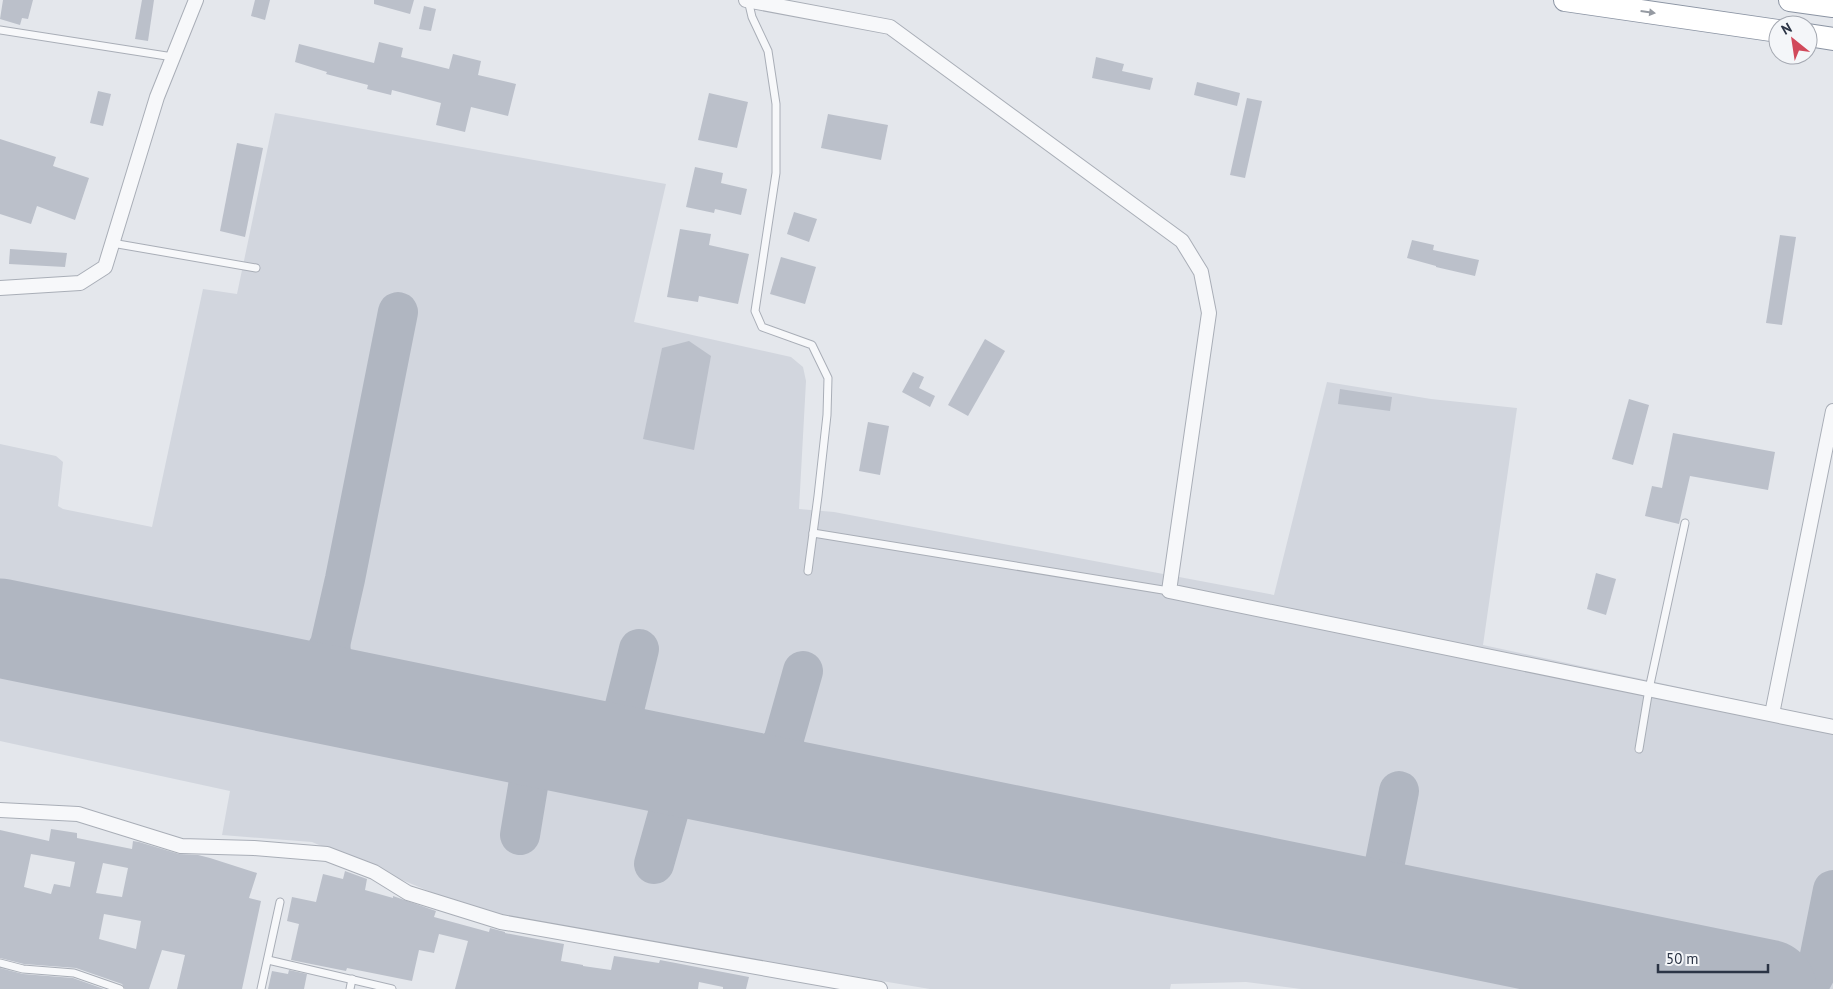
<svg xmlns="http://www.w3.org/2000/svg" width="1833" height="989" font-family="'PT Sans',sans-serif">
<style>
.built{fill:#d2d6de}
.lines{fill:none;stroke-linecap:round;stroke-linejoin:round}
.taxiway{stroke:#b0b6c1;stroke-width:40}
.runway{stroke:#b0b6c1;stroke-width:99}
.building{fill:#bbc0ca;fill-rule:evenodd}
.service-casing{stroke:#a9aeb7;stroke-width:9}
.minor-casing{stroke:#a9aeb7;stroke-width:16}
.trunk-casing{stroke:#8b94a3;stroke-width:24}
.service{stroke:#f7f8fa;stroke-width:7}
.minor{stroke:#f7f8fa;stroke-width:14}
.trunk{stroke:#fff;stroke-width:22}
.oneway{fill:#959aa2}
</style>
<rect width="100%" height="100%" fill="#e4e7ec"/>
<!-- built -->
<polygon class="built" points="275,113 666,184 634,322 791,357 803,367 806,381 799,509 834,512 1274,595 1327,382 1431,399 1517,408 1483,645 1833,720 1833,989 1301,989 1246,982 1171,984 1170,989 930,989 519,921 445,898 312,842 222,835 230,791 0,741 0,444 56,456 63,462 58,506 63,509 152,527 203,289 237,294"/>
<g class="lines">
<!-- taxiway -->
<g class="taxiway">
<path d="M 330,645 C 335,686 350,694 387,707"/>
<polyline points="268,684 291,680 302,676 313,669 321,660 330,645 345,579 398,312"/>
<path d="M 783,742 C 798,788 811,787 853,802"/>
<polyline points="613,754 639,649"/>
<polyline points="703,772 739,771 771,757 783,742 803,671"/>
<polyline points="520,835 536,738"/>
<polyline points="654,864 681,768"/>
<path d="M 1384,867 C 1386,877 1387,887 1393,896 C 1403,912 1439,919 1457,925"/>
<polyline points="1314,897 1343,898 1357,895 1374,883 1384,867 1399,791"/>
<polyline points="1798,989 1811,981 1817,970 1833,890"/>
</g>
<!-- runway -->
<polyline class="runway" points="0,628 1767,989"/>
</g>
<!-- building -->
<g class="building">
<polygon points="3,0 33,0 28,19 22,18 20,25 0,19"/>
<polygon points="142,0 154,0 148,41 135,39"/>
<polygon points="255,0 270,0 265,20 251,16"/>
<polygon points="374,0 414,0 410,14 374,4"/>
<polygon points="424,6 436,9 431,31 419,29"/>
<polygon points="379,42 403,48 401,57 449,69 453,54 481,61 478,75 516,84 508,116 471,107 465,132 436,125 441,103 392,90 391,95 367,89 368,85 326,74 327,72 295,62 299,44 374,63"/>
<polygon points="1096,57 1124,64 1122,71 1153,78 1150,90 1092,78"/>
<polygon points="1197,82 1240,93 1237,106 1194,95"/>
<polygon points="98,91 111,94 103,126 90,123"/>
<polygon points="709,93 748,102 737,148 698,140"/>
<polygon points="1247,98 1262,101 1245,178 1230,175"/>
<polygon points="828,114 888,125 881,160 821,148"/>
<polygon points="0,139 56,157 53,166 89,178 75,220 37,206 31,224 0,214"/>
<polygon points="237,143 263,148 245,237 220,231"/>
<polygon points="695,167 723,173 721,183 747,189 741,215 715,209 714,213 686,207"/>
<polygon points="794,212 817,219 809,242 787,234"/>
<polygon points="680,229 711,234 709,245 749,254 738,304 699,296 698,302 667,297"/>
<polygon points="1780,235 1796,237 1782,325 1766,323"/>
<polygon points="1412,240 1434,245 1433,250 1479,260 1475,276 1436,267 1436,266 1407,258"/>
<polygon points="10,249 67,253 65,267 9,264"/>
<polygon points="781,257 816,267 805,304 770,294"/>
<polygon points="985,339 1005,351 968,416 948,405"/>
<polygon points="689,341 711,356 694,450 643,439 662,348"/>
<polygon points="913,372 924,377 919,388 935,396 930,407 902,392"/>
<polygon points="1340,389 1392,397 1390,411 1338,404"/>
<polygon points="1629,399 1649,405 1633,465 1612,459"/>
<polygon points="868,422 889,426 880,475 859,471"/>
<polygon points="1673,433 1775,452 1768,490 1690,476 1679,524 1645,516 1652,486 1662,488"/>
<polygon points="1596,573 1616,579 1606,615 1587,609"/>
<path d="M 51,829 L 77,833 L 77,838 L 132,849 L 133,841 L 139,842 L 179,854 L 198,855 L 210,858 L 257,873 L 249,898 L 261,901 L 242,989 L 177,989 L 185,955 L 162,950 L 149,989 L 125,989 L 122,984 L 76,968 L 24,964 L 0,958 L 0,830 L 49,841 ZM 31,854 L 75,862 L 70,887 L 54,884 L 51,894 L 24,887 ZM 103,863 L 128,868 L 122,897 L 96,893 ZM 104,914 L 141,921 L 136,949 L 99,939 Z"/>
<polygon points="345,871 367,879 365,890 393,898 393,896 436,911 434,917 489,932 490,928 505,932 505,933 564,944 561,961 583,965 583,966 611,970 614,956 659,963 660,960 749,977 746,989 723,989 723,987 699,982 698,989 455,989 468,941 439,934 434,953 419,950 412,981 347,968 346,971 291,960 299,924 287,921 292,897 316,902 323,874 343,879"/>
<polygon points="0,968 23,974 73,978 104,989 0,989"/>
<polygon points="289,970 307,974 304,989 268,989 272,971 288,974"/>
</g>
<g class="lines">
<defs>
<g id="service">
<polyline points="748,0 752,17 768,51 776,104 776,173 755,311 762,327 812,345 828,378 827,415 818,496 808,571"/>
<polyline points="0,30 173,57"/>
<polyline points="112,243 256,268"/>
<polyline points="813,533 1169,591"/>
<polyline points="1639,749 1649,689 1685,523"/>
<polyline points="268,960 392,989"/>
<polyline points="0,963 23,969 74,973 120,989"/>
<polyline points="261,989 280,902"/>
<polyline points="350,989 352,979"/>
</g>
<g id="minor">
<polyline points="746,0 890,27 1182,241 1201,272 1209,313 1169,591 1833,727"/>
<polyline points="0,288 80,283 105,267 157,97 196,0"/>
<polyline points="1772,714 1833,411"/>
<polyline points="0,810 78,814 181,846 254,848 327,854 374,872 408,893 501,922 880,989"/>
</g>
<g id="trunk">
<polyline points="1565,0 1778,31"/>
<polyline points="1790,0 1833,6"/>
<polyline points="1808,35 1833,39"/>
</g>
</defs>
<!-- service casing -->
<use href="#service" class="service-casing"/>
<!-- minor casing -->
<use href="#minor" class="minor-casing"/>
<!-- trunk casing -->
<use href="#trunk" class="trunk-casing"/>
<!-- service -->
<use href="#service" class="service"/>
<!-- minor -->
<use href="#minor" class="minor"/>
<!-- trunk -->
<use href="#trunk" class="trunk"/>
</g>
<!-- one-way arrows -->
<defs><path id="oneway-solid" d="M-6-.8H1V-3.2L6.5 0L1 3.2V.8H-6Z" transform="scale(1.25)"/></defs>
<use class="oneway" href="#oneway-solid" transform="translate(1648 12) rotate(8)"/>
<!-- north arrow -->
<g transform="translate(1793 40) rotate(330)"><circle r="24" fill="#f4f6f9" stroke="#a4a8b1"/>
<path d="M0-4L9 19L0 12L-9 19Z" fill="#d1495b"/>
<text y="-8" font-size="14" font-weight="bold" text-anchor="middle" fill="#2b3445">N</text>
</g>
<!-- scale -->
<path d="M1658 964v8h110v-8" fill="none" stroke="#2b3445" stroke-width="2.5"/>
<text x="1666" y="964" font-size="15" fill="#2b3445" stroke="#f4f6f9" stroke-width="4" paint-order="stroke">50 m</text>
</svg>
